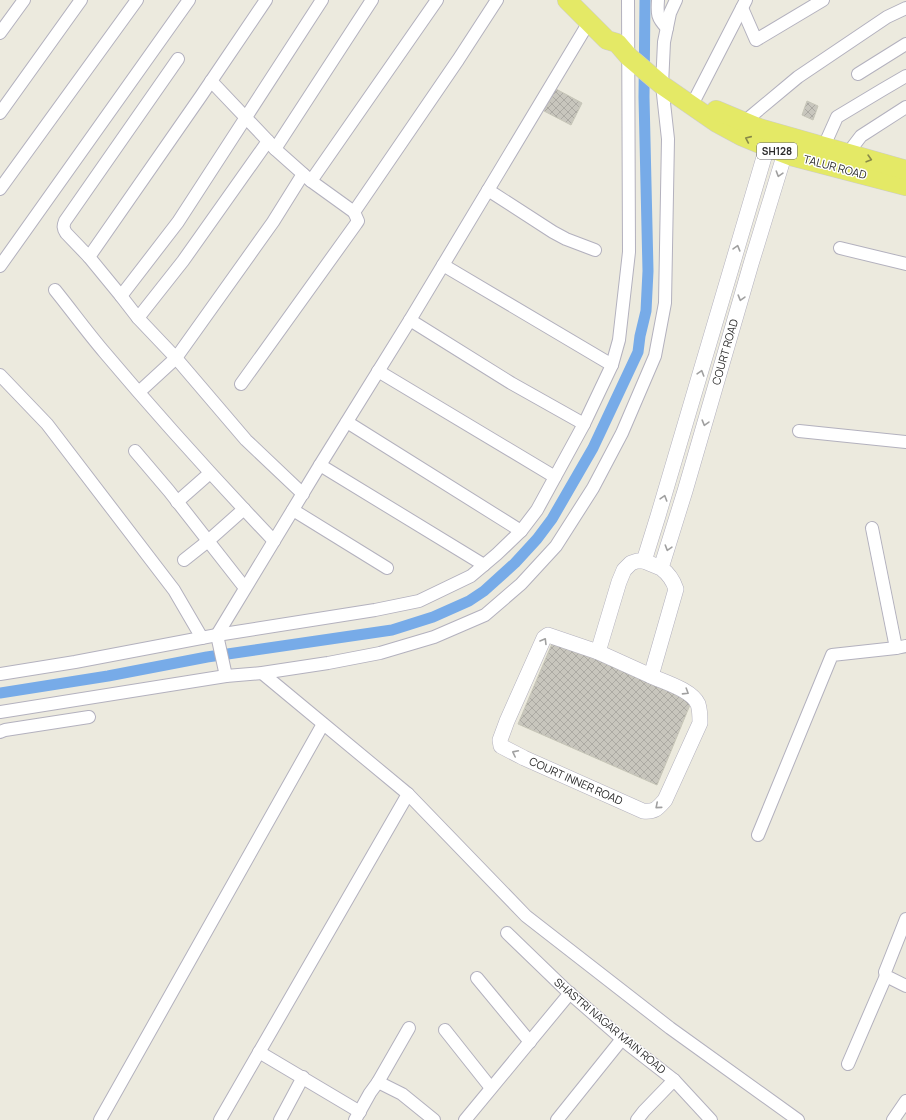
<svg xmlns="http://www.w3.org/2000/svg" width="906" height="1120" font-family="Manrope,sans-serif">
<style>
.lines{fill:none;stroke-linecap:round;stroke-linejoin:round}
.canal{stroke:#77abe8;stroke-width:11}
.building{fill:url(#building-cross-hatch);stroke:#c7c6b8}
.minor-casing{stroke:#b3b1be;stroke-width:14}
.tertiary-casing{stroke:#b3b1be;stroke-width:16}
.primary-casing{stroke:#ccc;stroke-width:20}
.minor{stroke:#fff;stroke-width:12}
.tertiary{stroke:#fff;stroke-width:15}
.primary{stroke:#e4e966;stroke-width:19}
.oneway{stroke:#888a48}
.oneway2{stroke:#a0a0a0}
.labels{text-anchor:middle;stroke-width:3;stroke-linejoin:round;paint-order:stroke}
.shield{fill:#fff;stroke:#6b6b6b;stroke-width:1}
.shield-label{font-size:10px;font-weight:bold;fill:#2b2b2b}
.street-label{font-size:11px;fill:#2b2b2b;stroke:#fff}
</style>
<defs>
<pattern id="building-cross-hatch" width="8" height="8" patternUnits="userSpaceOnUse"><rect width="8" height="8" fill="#c8c6bd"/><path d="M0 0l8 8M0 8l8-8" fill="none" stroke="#acaaa3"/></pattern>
</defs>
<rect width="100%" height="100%" fill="#eceade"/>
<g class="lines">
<!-- canal -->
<polyline class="canal" points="0,693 108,676 207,657 392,630 433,617 469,601 484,591 515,563 537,539 552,519 593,448 638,352 640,336 646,311 648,271 644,97 645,0"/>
</g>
<!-- building -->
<g class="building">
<polygon points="556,89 582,103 571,125 544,111"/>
<polygon points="807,101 818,106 813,120 802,115"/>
<polygon points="554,639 692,700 657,785 518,724"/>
</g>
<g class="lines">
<defs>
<g id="minor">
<polyline points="266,0 201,96 89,257 121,296 178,222 322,0"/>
<path d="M 658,0 C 657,14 657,18 667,28"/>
<polyline points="742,8 756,40 823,0"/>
<polyline points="0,33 24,0"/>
<polyline points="858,74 906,44"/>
<polyline points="211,81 268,141"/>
<polyline points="694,101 746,0"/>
<polyline points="0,113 81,0"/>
<polyline points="744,122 798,77 887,17 906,8"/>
<polyline points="824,146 837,117 882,90 906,76"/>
<polyline points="275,149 311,181 354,212 458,60 497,0"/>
<polyline points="848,153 861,136 906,107"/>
<polyline points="311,181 437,0"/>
<polyline points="0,189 137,0"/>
<polyline points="488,190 553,232 566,239 595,250"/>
<polyline points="840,248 906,264"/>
<path d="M 89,257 L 66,233 C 63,228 63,226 65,221 L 178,59"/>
<polyline points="443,265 612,365"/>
<polyline points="0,266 189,0"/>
<path d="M 55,290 C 72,311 87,332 105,353 C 159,417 216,480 274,541"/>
<polyline points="121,296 138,318 183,261 268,141 275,149 372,0"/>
<polyline points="138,318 176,358 273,222 303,174"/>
<polyline points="410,320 511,383 584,424"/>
<polyline points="378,371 555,477"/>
<polyline points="0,375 47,424 174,590 202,638"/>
<polyline points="241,384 356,224 358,221 354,212"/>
<polyline points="139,392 176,358 246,440 303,494"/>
<polyline points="347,422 521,531"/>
<polyline points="799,431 906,442"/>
<polyline points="135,451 169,491 245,588"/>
<polyline points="320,465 484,565"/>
<polyline points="177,502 210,473"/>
<polyline points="293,510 387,568"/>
<polyline points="872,528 896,648"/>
<polyline points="184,560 208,541 244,509"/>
<polyline points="262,673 408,794 526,916 670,1028 798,1120"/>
<polyline points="0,674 75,662 217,635 375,610 419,601 471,576 497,554 521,531 537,510 584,424 612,365 619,340 629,252 628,0"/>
<polyline points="226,676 217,635 320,465 410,320 589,22"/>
<polyline points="0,712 226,676 262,673 328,663 380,653 434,637 485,615 521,584 556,546 593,488 622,433 655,356 665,303 668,139 662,85 664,42 670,13 676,0"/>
<polyline points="0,732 5,730 89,717"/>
<polyline points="758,835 832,655 896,648 906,646"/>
<polyline points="906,919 885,972 886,976 906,986"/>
<polyline points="507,933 566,990 629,1045 674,1080 711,1120"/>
<polyline points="477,978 530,1042"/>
<polyline points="445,1030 491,1088"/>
<polyline points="259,1052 360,1112"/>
<polyline points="848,1064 886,976"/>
<polyline points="378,1082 409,1028"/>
<polyline points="100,1120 323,724"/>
<polyline points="220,1120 408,794"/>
<polyline points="280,1120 303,1077"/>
<polyline points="355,1120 370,1093 378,1082 402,1094 434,1120"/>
<polyline points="465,1120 570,993"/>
<polyline points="557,1120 622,1039"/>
<polyline points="637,1120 644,1111 674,1080"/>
<polyline points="893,1120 906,1101"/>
</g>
<g id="tertiary">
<polyline points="644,561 658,516 770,137"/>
<path d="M 661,568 L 644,561 L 637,561 L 631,563 L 624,570 L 619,582 L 598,652 L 651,676 L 676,589 C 673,580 669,574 661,568 L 685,491 L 751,264 L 788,143"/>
<path d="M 598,652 L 548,635 L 544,638 L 507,721 L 500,740 L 501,746 L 524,758 L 643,811 C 655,812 657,809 665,800 L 700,723 C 700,717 700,710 698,704 C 692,690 664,682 651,676"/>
</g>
<g id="primary">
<polyline points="567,0 607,40 617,43 629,57 662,85 717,123 741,136 765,146 791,156 906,186"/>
<polyline points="716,110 759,128 906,170"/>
</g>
</defs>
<!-- minor casing -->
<use href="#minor" class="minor-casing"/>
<!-- tertiary casing -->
<use href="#tertiary" class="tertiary-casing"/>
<!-- primary casing -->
<use href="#primary" class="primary-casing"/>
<!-- minor -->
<use href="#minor" class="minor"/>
<!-- tertiary -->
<use href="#tertiary" class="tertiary"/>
<!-- primary -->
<use href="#primary" class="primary"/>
</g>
<!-- one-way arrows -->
<defs><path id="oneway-chevron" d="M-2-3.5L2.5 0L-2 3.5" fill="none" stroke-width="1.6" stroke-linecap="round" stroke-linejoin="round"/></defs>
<g class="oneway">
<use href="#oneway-chevron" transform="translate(748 139) rotate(-156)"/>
<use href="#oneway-chevron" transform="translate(869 159) rotate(16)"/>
</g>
<g class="oneway2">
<use href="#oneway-chevron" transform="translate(779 174) rotate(107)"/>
<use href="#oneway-chevron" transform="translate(737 248) rotate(-74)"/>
<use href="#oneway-chevron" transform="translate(741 298) rotate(106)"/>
<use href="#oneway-chevron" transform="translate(701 373) rotate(-73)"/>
<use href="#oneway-chevron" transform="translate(705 423) rotate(106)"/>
<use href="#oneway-chevron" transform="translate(664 498) rotate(-73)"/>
<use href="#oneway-chevron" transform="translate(668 548) rotate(107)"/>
<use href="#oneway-chevron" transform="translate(544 641) rotate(-59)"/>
<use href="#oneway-chevron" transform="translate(686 692) rotate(32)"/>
<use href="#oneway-chevron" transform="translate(515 753) rotate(-153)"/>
<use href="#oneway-chevron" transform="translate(658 806) rotate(139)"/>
</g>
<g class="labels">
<!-- shield labels -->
<rect class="shield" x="757" y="143" width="40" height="16" rx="3"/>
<g class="shield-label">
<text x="777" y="155">SH128</text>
</g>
<!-- street labels -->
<g class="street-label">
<text transform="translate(835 167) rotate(15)" y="4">TALUR ROAD</text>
<text transform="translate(725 352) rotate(-74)" y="4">COURT ROAD</text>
<text transform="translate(576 781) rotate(24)" y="4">COURT INNER ROAD</text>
<text transform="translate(610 1026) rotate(40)" y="4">SHASTRI NAGAR MAIN ROAD</text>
</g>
</g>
</svg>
